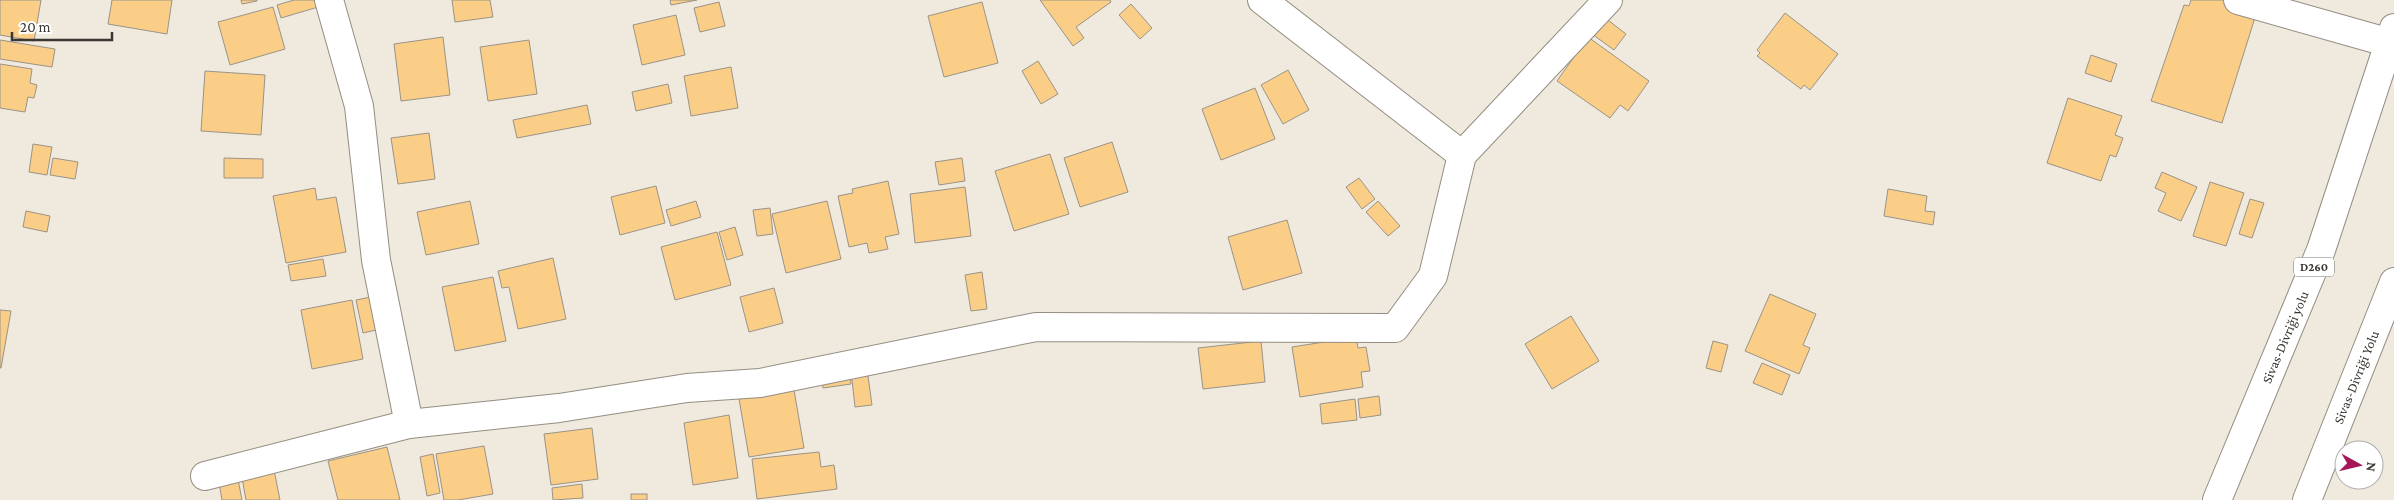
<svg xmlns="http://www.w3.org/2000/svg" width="2394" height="500" font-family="'Crimson Pro',serif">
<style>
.building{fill:#fbce88;stroke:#9a9388}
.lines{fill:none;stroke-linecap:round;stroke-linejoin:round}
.street-casing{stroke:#948d82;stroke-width:30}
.primary-casing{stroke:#948d82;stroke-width:30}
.street{stroke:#fff;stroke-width:28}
.primary{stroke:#fff;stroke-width:28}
.labels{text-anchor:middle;stroke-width:4;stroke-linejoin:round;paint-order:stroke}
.shield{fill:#fff;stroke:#757370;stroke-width:1}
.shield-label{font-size:12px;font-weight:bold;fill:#3a3732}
.street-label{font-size:14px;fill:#3a3732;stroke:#fff}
</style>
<rect width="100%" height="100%" fill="#f0e9dd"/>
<!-- building -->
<g class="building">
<polygon points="0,0 41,0 34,41 0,35"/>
<polygon points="112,0 172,0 167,34 108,24"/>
<polygon points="241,0 257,0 257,1 242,4"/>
<polygon points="294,0 324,0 325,5 281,18 277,5"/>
<polygon points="452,0 490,0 493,17 455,22"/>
<polygon points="670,0 697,0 671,5"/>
<polygon points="1040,0 1110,0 1111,2 1076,27 1084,38 1073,46"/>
<polygon points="2191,0 2223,0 2257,11 2222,123 2151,101 2184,5 2189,6"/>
<polygon points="719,2 725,26 700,32 694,8"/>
<polygon points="982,2 998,63 944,77 928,16"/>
<polygon points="1131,4 1152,28 1140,39 1119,15"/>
<polygon points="273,7 285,49 230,65 218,22"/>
<polygon points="1785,13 1838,54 1810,90 1804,85 1801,89 1757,56 1760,53 1757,50"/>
<polygon points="676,15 685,55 642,65 633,25"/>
<polygon points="1604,17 1626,34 1614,50 1592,34"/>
<polygon points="443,37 450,95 401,101 394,44"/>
<polygon points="1588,37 1649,81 1628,111 1620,105 1610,118 1557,81"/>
<polygon points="0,40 55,49 52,67 0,59"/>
<polygon points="529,40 537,94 488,101 480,47"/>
<polygon points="2091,55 2117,64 2111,82 2085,73"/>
<polygon points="1038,61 1058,94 1041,104 1022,71"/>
<polygon points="0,64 32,69 30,83 37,85 34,98 28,97 25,112 0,108"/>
<polygon points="731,67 738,108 691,116 684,76"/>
<polygon points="1288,70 1309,110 1283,124 1261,85"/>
<polygon points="205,71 265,75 261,135 201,131"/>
<polygon points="668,84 672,103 636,111 632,92"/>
<polygon points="1255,88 1275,139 1221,160 1202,109"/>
<polygon points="2068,98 2122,116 2115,135 2123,138 2116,157 2110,155 2101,181 2047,163"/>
<polygon points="587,105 591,124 517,138 513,120"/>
<polygon points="429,133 435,179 398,184 391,138"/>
<polygon points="1112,142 1128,192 1080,207 1064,158"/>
<polygon points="33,144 52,147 47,175 29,172"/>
<polygon points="1050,154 1069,214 1014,231 995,171"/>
<polygon points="53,158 78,162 75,179 50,175"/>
<polygon points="224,158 263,159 263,178 224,178"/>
<polygon points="962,158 965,181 939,185 935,162"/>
<polygon points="2162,172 2197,187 2181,221 2158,211 2166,193 2155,188"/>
<polygon points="1359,178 1375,199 1362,209 1346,187"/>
<polygon points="888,181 899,234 885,237 888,249 869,253 867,243 849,247 838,196 853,193 852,189"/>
<polygon points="2210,182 2244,193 2226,246 2193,236"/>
<polygon points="656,186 665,223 620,235 611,197"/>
<polygon points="965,187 971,236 915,243 910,194"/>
<polygon points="315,188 317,200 336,197 346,252 286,263 273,196"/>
<polygon points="1888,189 1927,196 1925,211 1935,212 1933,225 1884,216"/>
<polygon points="2250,199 2264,203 2252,238 2239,234"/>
<polygon points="470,201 479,244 426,255 417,212"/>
<polygon points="696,201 701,217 671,226 666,210"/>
<polygon points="827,201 841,259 786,273 772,214"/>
<polygon points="1378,201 1400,226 1388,236 1366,212"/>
<polygon points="770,208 773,234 757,236 753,210"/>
<polygon points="26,211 50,216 47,232 23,227"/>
<polygon points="1287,220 1302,273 1243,290 1228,237"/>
<polygon points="735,227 743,255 727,260 719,232"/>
<polygon points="717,232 731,285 675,300 661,247"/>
<polygon points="553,258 566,319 518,329 509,287 502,288 498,271"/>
<polygon points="323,259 326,276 291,281 288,265"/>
<polygon points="982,272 987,309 971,311 965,275"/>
<polygon points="493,277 506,341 455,351 442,287"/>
<polygon points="774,288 783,323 749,332 740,297"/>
<polygon points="1770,294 1816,314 1803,345 1810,348 1799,374 1745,351"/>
<polygon points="381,295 389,327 363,333 356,300"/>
<polygon points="352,300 363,359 312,369 301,310"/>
<polygon points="0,310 11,311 1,368 0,368"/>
<polygon points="1571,316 1599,361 1552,389 1525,344"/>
<polygon points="1356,337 1358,348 1366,347 1370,371 1361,372 1363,387 1300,397 1292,347"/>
<polygon points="1261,341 1265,382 1203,389 1198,348"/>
<polygon points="1713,341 1728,345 1721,372 1706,368"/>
<polygon points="1762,363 1790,375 1782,395 1753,383"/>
<polygon points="849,368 851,384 823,388 821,372"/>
<polygon points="867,369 872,405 855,407 851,371"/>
<polygon points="794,390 804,448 749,457 739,399"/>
<polygon points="1379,396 1381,415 1360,418 1358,399"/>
<polygon points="1355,399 1357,420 1322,424 1320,404"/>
<polygon points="729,415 738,478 693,485 684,423"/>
<polygon points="592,428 598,479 551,485 544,434"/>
<polygon points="484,446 493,494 458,500 444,500 436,454"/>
<polygon points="387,447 400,500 338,500 328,461"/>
<polygon points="819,452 821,467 834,465 837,489 757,499 752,459"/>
<polygon points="433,454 440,493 427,496 420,457"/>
<polygon points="273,465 280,500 246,500 241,472"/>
<polygon points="237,474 242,500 222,500 218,477"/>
<polygon points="582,484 583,498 553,500 552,488"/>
<rect x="631" y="494" width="16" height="6"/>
</g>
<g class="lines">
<defs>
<g id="street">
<polyline points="329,0 359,106 376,260 409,424"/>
<polyline points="1262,0 1462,155"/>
<polyline points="2238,0 2390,43"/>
<polyline points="205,476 409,424 559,408 687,388 760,383 1036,327 1395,328 1433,276 1462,155 1608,0"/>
</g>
<g id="primary">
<polyline points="2217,500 2321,250 2394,28"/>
<polyline points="2307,500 2394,282"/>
</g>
</defs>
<!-- street casing -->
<use href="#street" class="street-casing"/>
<!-- primary casing -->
<use href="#primary" class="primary-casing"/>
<!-- street -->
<use href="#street" class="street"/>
<!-- primary -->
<use href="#primary" class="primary"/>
</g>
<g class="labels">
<!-- shield labels -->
<rect class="shield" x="2294" y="257.5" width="40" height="19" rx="4"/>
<g class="shield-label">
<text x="2314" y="271">D260</text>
</g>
<!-- street labels -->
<g class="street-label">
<text transform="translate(2285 337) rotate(-67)" y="5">Sivas-Divriği yolu</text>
<text transform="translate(2356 377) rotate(-68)" y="5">Sivas-Divriği Yolu</text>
</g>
</g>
<!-- north arrow -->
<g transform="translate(2359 465) rotate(98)"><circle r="24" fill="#ffffff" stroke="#b0afad"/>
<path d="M0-4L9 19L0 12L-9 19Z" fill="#a61759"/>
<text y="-8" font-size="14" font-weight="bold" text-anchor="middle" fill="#3a3732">N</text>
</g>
<!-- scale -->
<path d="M12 32v8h100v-8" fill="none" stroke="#3a3732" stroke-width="2.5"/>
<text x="20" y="32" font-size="15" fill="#3a3732" stroke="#ffffff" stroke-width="4" paint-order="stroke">20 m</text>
</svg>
